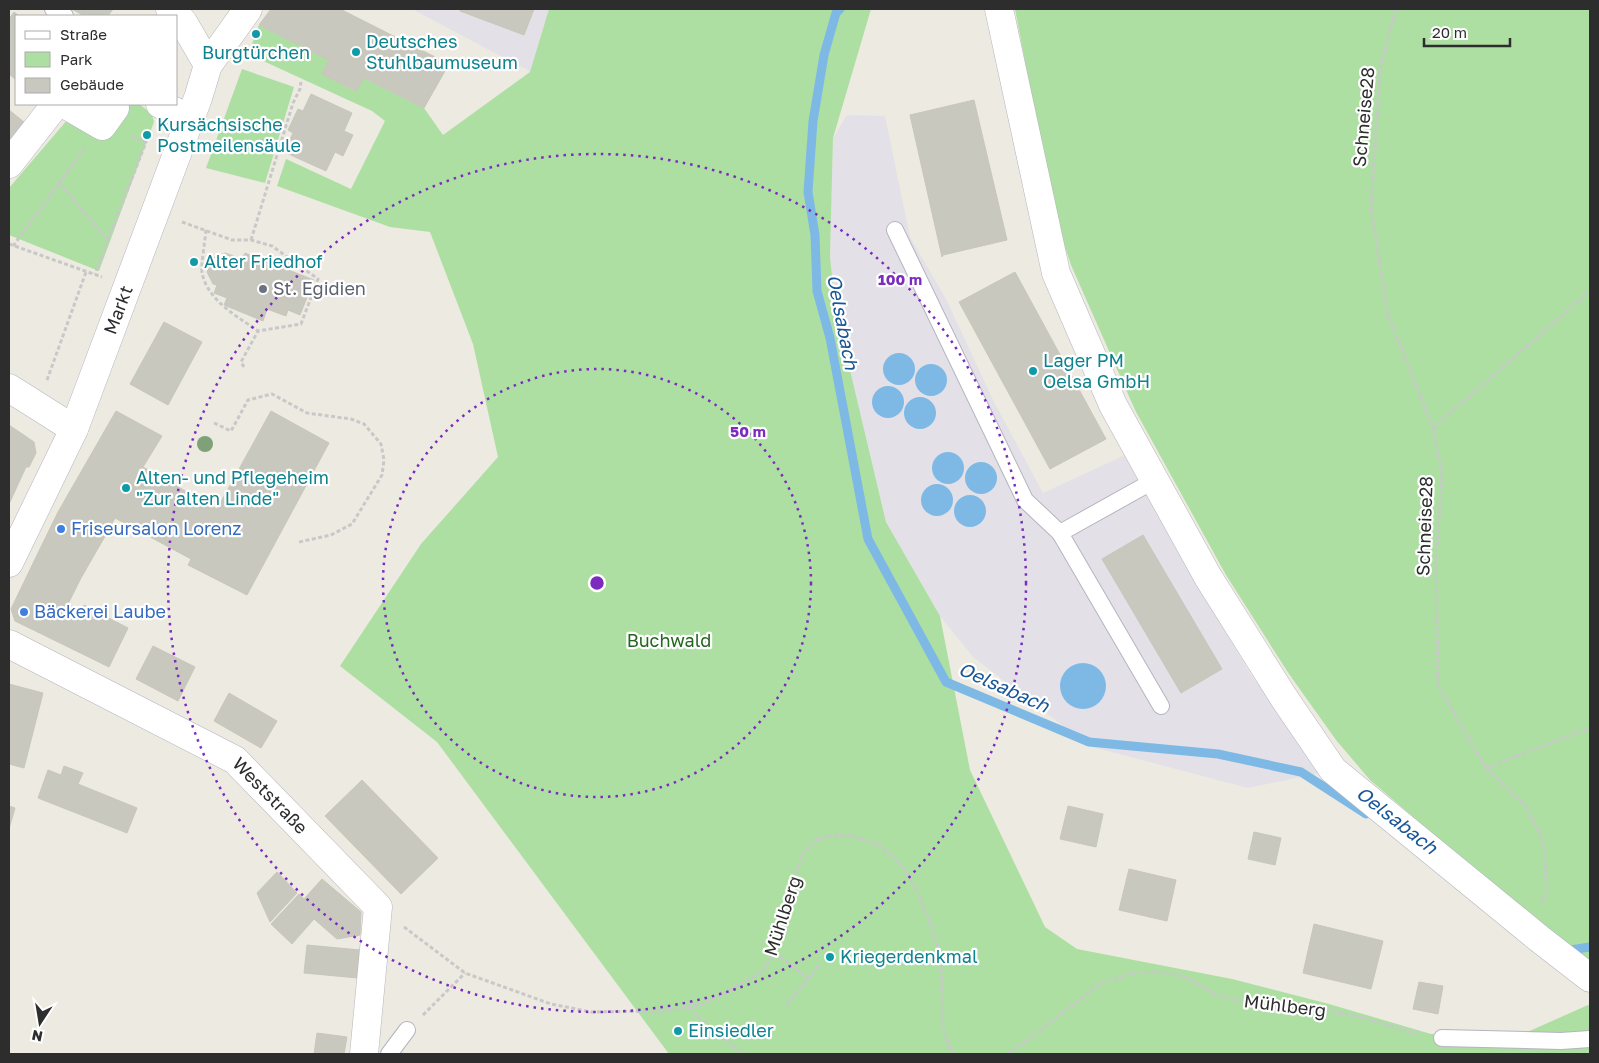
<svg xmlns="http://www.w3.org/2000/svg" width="1599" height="1063" font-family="'Golos Text',sans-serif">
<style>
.industrial{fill:#e3e1e7}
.green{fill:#addfa3}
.water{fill:#7eb9e6}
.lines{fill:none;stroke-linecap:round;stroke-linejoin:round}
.stream{stroke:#7eb9e6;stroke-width:9}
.building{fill:#c9c8bf;stroke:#c9c6ba}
.lane-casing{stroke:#b4b5bf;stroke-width:18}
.street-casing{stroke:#b4b5bf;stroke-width:29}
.secondary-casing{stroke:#b4b5bf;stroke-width:29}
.path{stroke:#c8c8c8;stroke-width:3;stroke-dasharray:4 2.5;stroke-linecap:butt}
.lane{stroke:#fff;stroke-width:16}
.street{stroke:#fff;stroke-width:28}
.secondary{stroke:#fff;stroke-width:28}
.tree{fill:#7ea177}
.ring{fill:none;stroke:#7b2cbf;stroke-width:2.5;stroke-dasharray:2.5 5}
.culture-dot{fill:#0f9aa8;stroke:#fff;stroke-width:2}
.worship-dot{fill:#6b7280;stroke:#fff;stroke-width:2}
.shop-dot{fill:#3f7fe0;stroke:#fff;stroke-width:2}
.labels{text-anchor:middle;stroke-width:4.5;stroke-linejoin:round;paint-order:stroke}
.culture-label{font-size:18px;fill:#0d838f;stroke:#fff;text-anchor:start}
.street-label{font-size:18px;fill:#2d2d2d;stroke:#fff}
.worship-label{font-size:18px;fill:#5b616d;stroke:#fff;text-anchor:start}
.shop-label{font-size:18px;fill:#366cbe;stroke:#fff;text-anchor:start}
.park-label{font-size:18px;fill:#246621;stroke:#fff}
.water-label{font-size:19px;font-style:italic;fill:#195695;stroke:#fff}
.centre{fill:#7b2cbf;stroke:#fff;stroke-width:2.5}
.ring-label{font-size:15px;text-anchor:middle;font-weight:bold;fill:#7b2cbf;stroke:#fff;stroke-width:4.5;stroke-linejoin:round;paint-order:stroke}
</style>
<rect width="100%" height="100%" fill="#edeae1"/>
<!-- industrial -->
<g class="industrial">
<polygon points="412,9 549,9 531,72"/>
<polygon points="847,115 885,116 910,237 946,299 993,400 1043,493 1125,455 1187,567 1251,675 1325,772 1248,788 1089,746 973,657 940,616 886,522 836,311 830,257 833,138"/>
</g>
<!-- green -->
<g class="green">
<polygon points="549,9 871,9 833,138 830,257 836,311 886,522 940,616 970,770 1045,927 1077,949 1232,979 1329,1004 1431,1034 1523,1034 1588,1005 1590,1006 1590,1054 669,1054 437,742 340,666 421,544 498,457 473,344 430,232 390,227 277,186 286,159 351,189 385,121 372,111 248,54 259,25 329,60 323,74 355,91 364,78 424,108 443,135 530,72"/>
<polygon points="1015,9 1590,9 1590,968 1370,780 1336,740 1289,674 1226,575 1135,410 1071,265 1054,213"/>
<polygon points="242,69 294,87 265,183 206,168"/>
<polygon points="120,104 139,104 152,114 154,122 99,271 9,235 10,214 9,188 68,119"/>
</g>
<!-- water -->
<g class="water">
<circle cx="899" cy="369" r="16"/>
<circle cx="931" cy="380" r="16"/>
<circle cx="888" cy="402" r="16"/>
<circle cx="920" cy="413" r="16"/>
<circle cx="948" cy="468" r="16"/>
<circle cx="981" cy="478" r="16"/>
<circle cx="937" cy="500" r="16"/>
<circle cx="970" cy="511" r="16"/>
<circle cx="1083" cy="686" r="23"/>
</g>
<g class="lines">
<!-- stream -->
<g class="stream">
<polyline points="840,9 836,13 824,55 813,121 808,192 815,235 817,291 830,338 868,539 946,682 1089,742 1218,754 1301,772 1366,814"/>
<polyline points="1563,951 1590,947"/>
</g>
</g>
<!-- building -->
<g class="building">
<polygon points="72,9 113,9 108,16 84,16"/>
<polygon points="271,9 340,9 449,64 424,108 259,25"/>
<polygon points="461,9 534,9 524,35 460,11"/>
<polygon points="14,12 19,16 16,16 16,80 9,74 9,19"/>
<polygon points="329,60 364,78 356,91 322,74"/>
<polygon points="311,94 352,113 344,131 353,135 343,156 335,152 326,171 284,152 293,133 288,130 298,109 303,111"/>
<polygon points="974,100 1007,240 943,255 942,257 910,115"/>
<polygon points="9,110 24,122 9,142"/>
<polygon points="225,253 242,259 245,253 314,280 300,315 288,310 286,316 267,309 263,321 224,305 227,298 214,293 217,285 213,284 207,272 212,258"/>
<polygon points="1015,272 1106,439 1050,469 959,302"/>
<polygon points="164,322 202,342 168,405 130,384"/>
<polygon points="116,411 162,436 143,467 217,509 271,411 329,443 247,595 188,565 191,559 115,518 104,538 58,512"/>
<polygon points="9,425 34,442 36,453 29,467 26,467 9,504"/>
<polygon points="58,512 104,538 81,578 38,553"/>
<polygon points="1143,535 1222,669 1181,693 1102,559"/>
<polygon points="38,553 81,578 68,604 74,607 56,641 15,621 11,609"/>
<polygon points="84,605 128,628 109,667 56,641 74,607 81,611"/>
<polygon points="153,646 195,667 178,701 136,679"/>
<polygon points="9,684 43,693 24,768 9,764"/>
<polygon points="229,693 277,721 261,748 214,721"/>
<polygon points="64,766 83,773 78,784 137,808 127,833 38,798 48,770 61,775"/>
<polygon points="362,780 438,858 401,894 325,816"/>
<polygon points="9,806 15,808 9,829"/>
<polygon points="1068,806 1103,814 1096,847 1060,839"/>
<polygon points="1254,832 1281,838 1275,865 1248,859"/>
<polygon points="1129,869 1176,880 1167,921 1119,910"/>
<polygon points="277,872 297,893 270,922 257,893"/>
<polygon points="322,879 361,912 360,935 337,939 314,919 292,944 271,924 299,894 304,899"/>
<polygon points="1314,924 1383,941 1371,989 1303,973"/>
<polygon points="307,945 360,950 358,978 304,973"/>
<polygon points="1419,982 1443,986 1438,1014 1413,1009"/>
<polygon points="317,1033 347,1037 344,1054 314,1054"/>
</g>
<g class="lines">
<defs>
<g id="lane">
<polyline points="53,9 65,16"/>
<polyline points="895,230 1025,500 1060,533 1161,706"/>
<polyline points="1060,533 1155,480"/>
<polyline points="1442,1038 1561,1041 1590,1039"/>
<polyline points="389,1054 407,1030"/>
</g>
<g id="street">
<polyline points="208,65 248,9"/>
<polyline points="64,104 102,126 115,108 107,104"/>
<polyline points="160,104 190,119"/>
<polyline points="9,164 56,104"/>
<polyline points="9,388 74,429"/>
<path id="s1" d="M 9,644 L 235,760 L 378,907 L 364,1054"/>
</g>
<g id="secondary">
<polyline points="999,9 1056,273 1113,405 1208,577 1284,698 1333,770 1541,940 1590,978"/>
<path id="s2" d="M 9,563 L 74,429 L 198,98 L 208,65 L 183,22 L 170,9"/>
</g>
</defs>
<!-- lane casing -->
<use href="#lane" class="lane-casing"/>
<!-- street casing -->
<use href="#street" class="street-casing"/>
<!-- secondary casing -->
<use href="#secondary" class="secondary-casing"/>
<!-- path -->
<g class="path">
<polyline points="1396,9 1380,69 1371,207 1388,315 1433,428 1442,475 1436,558 1438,686 1486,768 1525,805 1544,843 1547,894 1541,904"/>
<polyline points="59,183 108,240 95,274"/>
<polyline points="182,222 232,240 251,240 272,246 318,279 301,324 258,331 241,362 244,367"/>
<path d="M 206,230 C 205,241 201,264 202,273 C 208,301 237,316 258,331"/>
<polyline points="108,240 146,142 130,136"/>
<polyline points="251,240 293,103 300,89 301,82"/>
<polyline points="9,244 102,277"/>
<polyline points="13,246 85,148"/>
<polyline points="47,380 86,272"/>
<polyline points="214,423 231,431 248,400 272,394 307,413 351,419 364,424 381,444 384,460 382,475 352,524 331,535 299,542"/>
<polyline points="1433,428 1590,291"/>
<polyline points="1486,768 1590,728"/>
<polyline points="404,927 465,973 551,1004 591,1012 662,1011 704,1004 760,973 775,953 782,931 789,896 802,855 815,840 835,835 853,836 877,844 896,859 911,879 929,919 941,957 943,1028 951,1051 956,1054"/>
<polyline points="775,953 808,978"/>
<polyline points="787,1004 821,963"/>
<polyline points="689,1007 713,1032 744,1054"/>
<polyline points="423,1015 465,973"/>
<polyline points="1008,1054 1102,983 1132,973 1162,972 1185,977 1214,993 1254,1006 1281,1009 1327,1010 1367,1019 1421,1035"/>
</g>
<!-- lane -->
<use href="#lane" class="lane"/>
<!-- street -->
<use href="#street" class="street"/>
<!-- secondary -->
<use href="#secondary" class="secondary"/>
</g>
<!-- trees -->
<circle class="tree" cx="205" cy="444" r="8"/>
<!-- distance rings -->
<g class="ring">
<circle cx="597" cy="583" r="214"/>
<circle cx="597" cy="583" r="429"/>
</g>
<!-- markers -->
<g class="culture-dot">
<circle cx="256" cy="34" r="5"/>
<circle cx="356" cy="52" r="5"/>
<circle cx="147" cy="135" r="5"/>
<circle cx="194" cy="262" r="5"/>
<circle cx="1033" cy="371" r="5"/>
<circle cx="126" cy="488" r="5"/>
<circle cx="830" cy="957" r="5"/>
<circle cx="678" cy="1031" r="5"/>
</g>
<circle class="worship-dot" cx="263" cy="289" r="5"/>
<g class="shop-dot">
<circle cx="61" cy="529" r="5"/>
<circle cx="24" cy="612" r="5"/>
</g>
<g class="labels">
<!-- culture labels -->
<g class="culture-label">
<text x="366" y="48">Deutsches<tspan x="366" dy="21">Stuhlbaumuseum</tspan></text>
<text x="256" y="59" text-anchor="middle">Burgtürchen</text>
<text x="157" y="131">Kursächsische<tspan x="157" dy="21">Postmeilensäule</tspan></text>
<text x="204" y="268">Alter Friedhof</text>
<text x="1043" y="367">Lager PM<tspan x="1043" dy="21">Oelsa GmbH</tspan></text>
<text x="136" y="484">Alten- und Pflegeheim<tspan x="136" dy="21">"Zur alten Linde"</tspan></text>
<text x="840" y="963">Kriegerdenkmal</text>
<text x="688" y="1037">Einsiedler</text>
</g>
<!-- street labels -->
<g class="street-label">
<text transform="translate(1364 117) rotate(-85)" y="6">Schneise28</text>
<text dy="6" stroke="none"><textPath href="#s2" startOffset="276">Markt</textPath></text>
<text transform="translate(1425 526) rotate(-88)" y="6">Schneise28</text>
<text dy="6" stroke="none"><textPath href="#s1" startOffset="304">Weststraße</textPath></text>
<text transform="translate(783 916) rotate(-72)" y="6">Mühlberg</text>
<text transform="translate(1285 1006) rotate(7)" y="6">Mühlberg</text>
</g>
<!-- worship labels -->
<g class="worship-label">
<text x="273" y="295">St. Egidien</text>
</g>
<!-- shop labels -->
<g class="shop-label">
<text x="71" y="535">Friseursalon Lorenz</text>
<text x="34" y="618">Bäckerei Laube</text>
</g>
<!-- park labels -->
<g class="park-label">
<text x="669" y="647">Buchwald</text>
</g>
<!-- water labels -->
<g class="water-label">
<text transform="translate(843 322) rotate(79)" y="7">Oelsabach</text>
<text transform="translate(1004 687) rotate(24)" y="7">Oelsabach</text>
<text transform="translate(1397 820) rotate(38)" y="7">Oelsabach</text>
</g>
</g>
<circle cx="597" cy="583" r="8" class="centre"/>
<g class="ring-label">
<text x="900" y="285">100 m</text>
<text x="748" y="437">50 m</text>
</g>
<!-- border -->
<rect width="1599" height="1063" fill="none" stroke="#2d2d2d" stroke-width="20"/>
<!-- legend -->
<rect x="15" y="15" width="162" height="90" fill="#ffffff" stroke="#ababab"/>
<rect x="25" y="31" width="25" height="8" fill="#ffffff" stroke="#ababab"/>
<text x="60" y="40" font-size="15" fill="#2d2d2d">Straße</text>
<rect x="25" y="52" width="25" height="15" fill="#addfa3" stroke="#ababab"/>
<text x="60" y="65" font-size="15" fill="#2d2d2d">Park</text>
<rect x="25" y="78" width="25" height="15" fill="#c9c8bf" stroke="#ababab"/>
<text x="60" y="90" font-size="15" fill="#2d2d2d">Gebäude</text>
<!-- north arrow -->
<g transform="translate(40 1023) rotate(192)" stroke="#ffffff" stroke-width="4" paint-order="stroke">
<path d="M0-4L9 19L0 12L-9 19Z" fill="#2d2d2d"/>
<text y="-8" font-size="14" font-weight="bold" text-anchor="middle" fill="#2d2d2d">N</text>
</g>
<!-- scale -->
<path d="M1424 38v8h86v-8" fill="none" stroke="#2d2d2d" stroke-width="2.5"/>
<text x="1432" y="38" font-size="15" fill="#2d2d2d" stroke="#ffffff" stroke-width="4" paint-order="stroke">20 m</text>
</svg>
